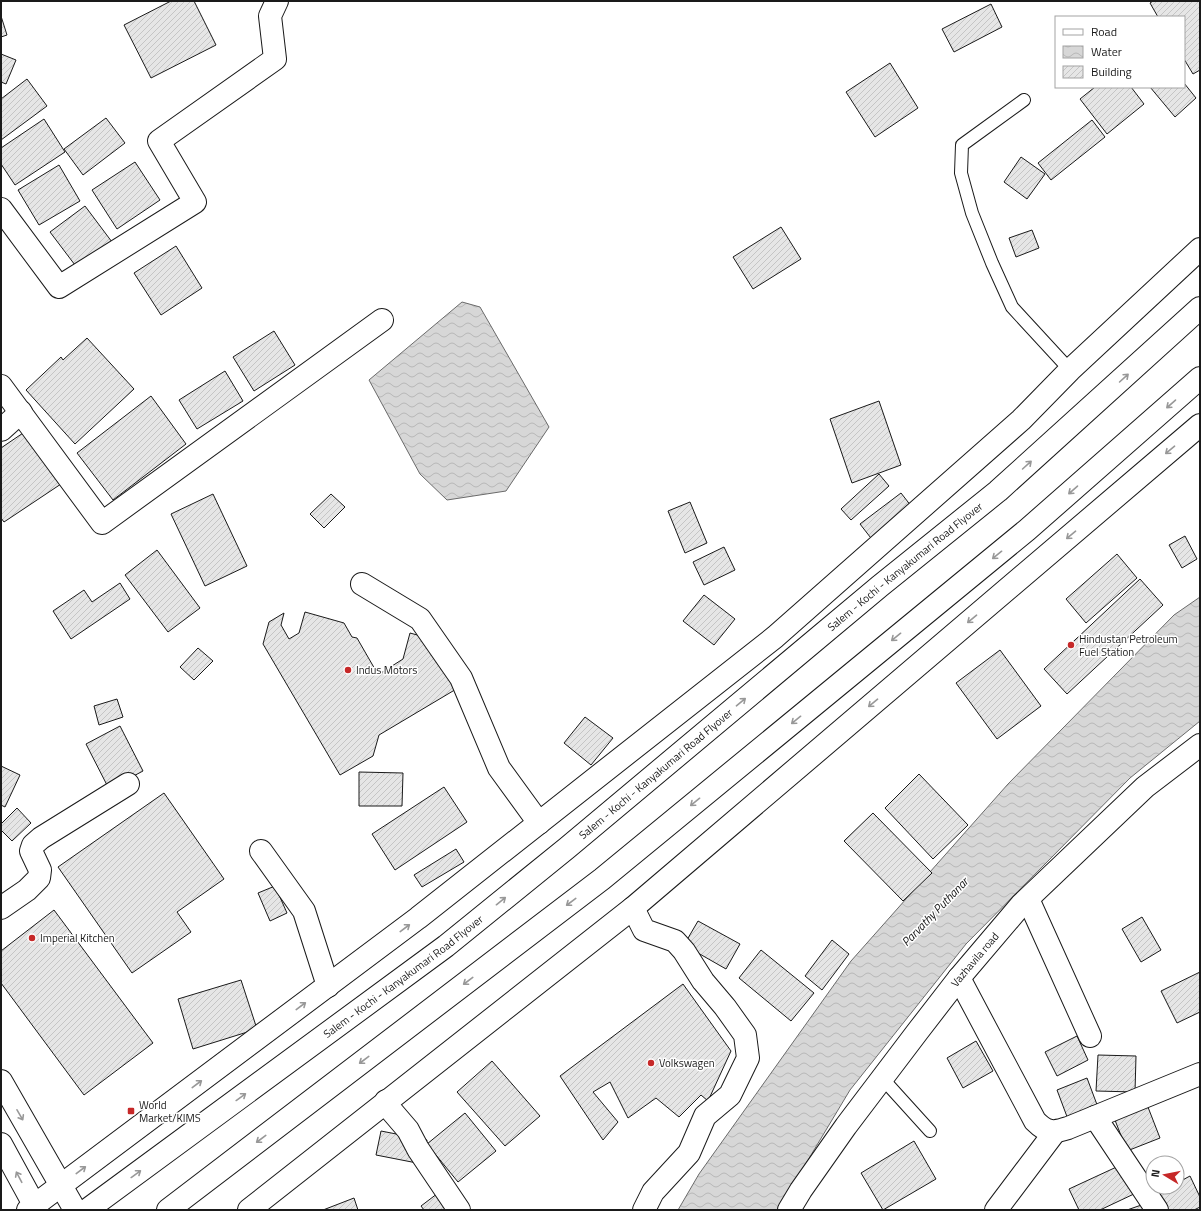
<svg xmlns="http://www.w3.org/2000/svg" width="1201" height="1211" font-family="'Titillium Web',sans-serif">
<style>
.water{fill:url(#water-waves);stroke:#6a6a6a}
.building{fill:url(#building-hatch);stroke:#1a1a1a}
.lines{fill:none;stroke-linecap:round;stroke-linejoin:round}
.service-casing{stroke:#1a1a1a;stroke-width:14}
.minor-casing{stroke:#1a1a1a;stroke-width:24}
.tertiary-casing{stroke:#1a1a1a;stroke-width:24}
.secondary-casing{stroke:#1a1a1a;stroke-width:24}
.trunk-casing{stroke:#1a1a1a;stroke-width:24}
.service{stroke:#fff;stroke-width:12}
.minor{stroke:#fff;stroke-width:22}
.tertiary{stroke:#fff;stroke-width:22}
.secondary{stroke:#fff;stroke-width:22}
.trunk{stroke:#fff;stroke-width:22}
.oneway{stroke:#989898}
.poi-dot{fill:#c62828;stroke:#fff;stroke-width:1.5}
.labels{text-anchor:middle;stroke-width:3;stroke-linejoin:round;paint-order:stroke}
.street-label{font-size:11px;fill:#1a1a1a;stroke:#fff}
.poi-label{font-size:11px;fill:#1a1a1a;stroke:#fff;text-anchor:start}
.water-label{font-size:12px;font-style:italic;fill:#1a1a1a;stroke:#fff}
</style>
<defs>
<pattern id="water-waves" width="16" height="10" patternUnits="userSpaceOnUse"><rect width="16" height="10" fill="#d7d7d7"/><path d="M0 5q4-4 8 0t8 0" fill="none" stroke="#b8b8b8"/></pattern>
<pattern id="building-hatch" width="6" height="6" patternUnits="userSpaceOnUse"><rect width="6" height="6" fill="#e6e6e6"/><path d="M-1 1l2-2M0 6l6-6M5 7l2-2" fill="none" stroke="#c5c5c5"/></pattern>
</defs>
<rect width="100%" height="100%" fill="#fff"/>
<!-- water -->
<g class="water">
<polygon points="462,302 480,307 549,427 506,491 447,500 420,474 369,380"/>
<polygon points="1200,597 1200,721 1130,778 966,944 850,1090 778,1210 678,1210 699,1174 851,961 1008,784 1174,615"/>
</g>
<!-- building -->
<g class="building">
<polygon points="171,1 194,1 216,45 151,78 124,25"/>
<polygon points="1153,1 1200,1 1200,70 1193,74 1184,59 1184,17 1158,17 1150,3"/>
<polygon points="991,4 1002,27 954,52 942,29"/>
<polygon points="1,16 7,35 1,37"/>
<polygon points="1,54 16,60 6,84 1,82"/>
<polygon points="890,63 918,108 875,137 846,92"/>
<polygon points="27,79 47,106 1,140 1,99"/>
<polygon points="1184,83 1196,98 1175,117 1150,87 1184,87"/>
<polygon points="1095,87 1131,87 1144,104 1107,134 1080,99"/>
<polygon points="106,118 125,143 83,175 64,149"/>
<polygon points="44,119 65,152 15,185 1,164 1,148"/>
<polygon points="1092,120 1105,137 1051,180 1038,163"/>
<polygon points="1021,157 1045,174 1027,199 1004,182"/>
<polygon points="135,162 160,200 117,229 92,190"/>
<polygon points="59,165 80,201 39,225 18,190"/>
<polygon points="85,206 112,242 78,269 50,232"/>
<polygon points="781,227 801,259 753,289 733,257"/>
<polygon points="1032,230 1039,248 1016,257 1009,238"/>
<polygon points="176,246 202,288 161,315 134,273"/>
<polygon points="274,331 295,365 254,391 233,357"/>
<polygon points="87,338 134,389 75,444 26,390 61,357 63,360"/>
<polygon points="225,371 243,401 197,429 179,400"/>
<polygon points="151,396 186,444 113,500 77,453"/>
<polygon points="879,401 901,465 852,483 830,419"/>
<polygon points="26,431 61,484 4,522 1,518 1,448"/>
<polygon points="879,474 889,486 851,520 841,509"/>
<polygon points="901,493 915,511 874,542 860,524"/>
<polygon points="213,494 247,566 205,586 171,514"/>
<polygon points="331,494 345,507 324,528 310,514"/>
<polygon points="690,502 707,543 685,553 668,511"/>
<polygon points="1185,536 1197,559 1182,568 1169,545"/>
<polygon points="724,547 735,570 704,585 693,562"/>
<polygon points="157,550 200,608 168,632 125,575"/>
<polygon points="1117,554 1137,578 1086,623 1066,599"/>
<polygon points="1140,579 1163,605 1067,694 1044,669"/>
<polygon points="120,583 130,599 71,639 53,611 84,590 92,602"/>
<polygon points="704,595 735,619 714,645 683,621"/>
<polygon points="305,612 344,623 352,637 357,638 376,671 381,673 403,659 410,633 428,638 458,688 379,735 373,756 340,775 263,644 269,622 284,613 281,625 289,639 299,633"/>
<polygon points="198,648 213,661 194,680 180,667"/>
<polygon points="1000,650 1041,706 997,739 956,683"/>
<polygon points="117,699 123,717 99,725 94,706"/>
<polygon points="585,717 613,738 591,765 564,743"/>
<polygon points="120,726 143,771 109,789 86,744"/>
<polygon points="1,766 20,775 5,807 1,805"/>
<polygon points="359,772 403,773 402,806 359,806"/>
<polygon points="919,774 968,825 933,859 885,808"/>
<polygon points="444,787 467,822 395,870 372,834"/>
<polygon points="164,793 224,879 177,912 191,932 132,973 58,867"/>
<polygon points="17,808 31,823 12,841 1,830 1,824"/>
<polygon points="873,813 932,873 903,901 844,841"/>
<polygon points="456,849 464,862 422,887 414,875"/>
<polygon points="275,886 287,913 270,921 258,893"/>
<polygon points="54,910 153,1043 84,1095 1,983 1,951"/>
<polygon points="1142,917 1161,950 1141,962 1122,929"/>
<polygon points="698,921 740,944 726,969 684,945"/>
<polygon points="832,940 849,954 822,990 805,976"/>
<polygon points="761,950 814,993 791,1021 739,978"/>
<polygon points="1200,972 1200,1012 1177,1023 1161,991"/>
<polygon points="241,980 257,1029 193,1049 178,999"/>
<polygon points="683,984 731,1051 708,1101 701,1095 679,1117 656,1098 628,1118 610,1082 593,1092 618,1122 603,1140 560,1076"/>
<polygon points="1077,1036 1088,1060 1057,1076 1045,1052"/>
<polygon points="976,1041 993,1071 963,1088 947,1058"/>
<polygon points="1098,1055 1136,1056 1135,1092 1096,1091"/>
<polygon points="492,1061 540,1116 505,1146 457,1092"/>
<polygon points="1087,1078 1099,1110 1069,1122 1057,1090"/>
<polygon points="1146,1102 1160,1138 1127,1151 1113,1115"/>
<polygon points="465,1113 496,1151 458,1182 427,1144"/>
<polygon points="381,1131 427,1140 422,1164 376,1155"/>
<polygon points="914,1141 936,1179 883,1210 861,1173"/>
<polygon points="1123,1164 1136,1193 1100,1210 1079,1210 1069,1189"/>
<polygon points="1190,1176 1200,1197 1200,1207 1194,1210 1166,1210 1157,1193 1169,1187 1177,1187 1177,1183"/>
<polygon points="446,1187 464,1210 424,1210 421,1206"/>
<polygon points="354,1198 358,1210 323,1210"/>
<polygon points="1150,1202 1153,1210 1127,1210"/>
</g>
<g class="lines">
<defs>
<g id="service">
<polyline points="1024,100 962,145 961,173 972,213 992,263 1012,307 1070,370"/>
<polyline points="882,1078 930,1131"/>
</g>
<g id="minor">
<polyline points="1,209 59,287 195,202 159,141 275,59 270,16 277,1"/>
<polyline points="1,386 102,523 382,320"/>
<polyline points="1,430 21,412"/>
<polyline points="362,584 420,619 461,678 499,768 539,823"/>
<polyline points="261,851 304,911 328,986"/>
<polyline points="1028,899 1090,1036"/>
<polyline points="1,908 27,890 39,878 40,870 31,851 33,845 41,838 128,784"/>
<polyline points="633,908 644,930 675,941 684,951 703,981 725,1007 745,1035 748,1058 730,1095 705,1116 689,1153 653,1192 644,1210"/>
<path d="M 959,978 L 1035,1121 C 1047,1133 1053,1133 1068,1128 L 1200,1074"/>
<polyline points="386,1101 390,1109 408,1130 418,1149 459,1210"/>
<polyline points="1095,1117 1157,1210"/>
<path id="s1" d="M 789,1210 L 801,1190 L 846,1126 L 918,1031 L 959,978 L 1021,905 L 1145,787 L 1200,745"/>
<polyline points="996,1210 1054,1133"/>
</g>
<g id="tertiary">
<polyline points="28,1210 418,918 775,637 1021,420 1070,370 1200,249"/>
<polyline points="249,1210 633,908 1200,425"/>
</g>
<g id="secondary">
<polyline points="1,1081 75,1210"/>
<polyline points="1,1144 37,1210"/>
</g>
<g id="trunk">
<path id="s2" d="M 87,1210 L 446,946 L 567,848 L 880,586 L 998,491 L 1200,308"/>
<polyline points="168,1210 602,879 1027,530 1200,378"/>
</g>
</defs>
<!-- service casing -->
<use href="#service" class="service-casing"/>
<!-- minor casing -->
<use href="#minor" class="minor-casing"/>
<!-- tertiary casing -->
<use href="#tertiary" class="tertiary-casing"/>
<!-- secondary casing -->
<use href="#secondary" class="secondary-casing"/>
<!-- trunk casing -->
<use href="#trunk" class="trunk-casing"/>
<!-- service -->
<use href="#service" class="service"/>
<!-- minor -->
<use href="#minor" class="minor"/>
<!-- tertiary -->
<use href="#tertiary" class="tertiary"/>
<!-- secondary -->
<use href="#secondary" class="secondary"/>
<!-- trunk -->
<use href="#trunk" class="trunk"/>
</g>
<!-- one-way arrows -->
<defs><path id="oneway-shaft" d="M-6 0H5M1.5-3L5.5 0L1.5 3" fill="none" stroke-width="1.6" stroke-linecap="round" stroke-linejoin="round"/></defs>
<g class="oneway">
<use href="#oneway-shaft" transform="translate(1124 378) rotate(-42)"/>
<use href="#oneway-shaft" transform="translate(1171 404) rotate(139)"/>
<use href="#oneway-shaft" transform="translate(1170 450) rotate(140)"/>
<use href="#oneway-shaft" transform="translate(1027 465) rotate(-42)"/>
<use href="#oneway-shaft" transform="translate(1073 490) rotate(139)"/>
<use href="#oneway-shaft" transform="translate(1071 535) rotate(140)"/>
<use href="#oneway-shaft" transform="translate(997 555) rotate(141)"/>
<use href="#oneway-shaft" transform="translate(972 619) rotate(140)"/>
<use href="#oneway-shaft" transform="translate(896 637) rotate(141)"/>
<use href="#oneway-shaft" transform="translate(741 702) rotate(-40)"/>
<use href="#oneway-shaft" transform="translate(873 703) rotate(140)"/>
<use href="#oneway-shaft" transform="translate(796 720) rotate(141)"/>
<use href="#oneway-shaft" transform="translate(695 802) rotate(141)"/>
<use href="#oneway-shaft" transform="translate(501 901) rotate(-39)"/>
<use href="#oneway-shaft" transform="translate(571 902) rotate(143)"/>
<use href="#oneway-shaft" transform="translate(405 928) rotate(-37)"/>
<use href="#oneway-shaft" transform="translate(468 981) rotate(143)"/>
<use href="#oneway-shaft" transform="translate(301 1006) rotate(-37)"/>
<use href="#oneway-shaft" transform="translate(364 1060) rotate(143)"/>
<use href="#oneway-shaft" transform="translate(197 1084) rotate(-37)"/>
<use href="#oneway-shaft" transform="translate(241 1097) rotate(-36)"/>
<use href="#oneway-shaft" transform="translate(20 1115) rotate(60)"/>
<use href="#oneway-shaft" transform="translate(261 1139) rotate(143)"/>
<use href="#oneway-shaft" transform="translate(81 1170) rotate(-37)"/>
<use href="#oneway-shaft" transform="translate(136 1174) rotate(-36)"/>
<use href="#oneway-shaft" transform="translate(19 1177) rotate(-118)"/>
</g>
<!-- markers -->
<g class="poi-dot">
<circle cx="1071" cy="645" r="4"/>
<circle cx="348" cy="670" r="4"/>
<circle cx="32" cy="938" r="4"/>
<circle cx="651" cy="1063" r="4"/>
<rect x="127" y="1107" width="8" height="8" rx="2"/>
</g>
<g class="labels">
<!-- street labels -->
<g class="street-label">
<text dy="4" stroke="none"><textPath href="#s2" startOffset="1041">Salem - Kochi - Kanyakumari Road Flyover</textPath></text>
<text dy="4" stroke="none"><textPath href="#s2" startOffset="717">Salem - Kochi - Kanyakumari Road Flyover</textPath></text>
<text dy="4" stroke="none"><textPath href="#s1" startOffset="312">Vazhavila road</textPath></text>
<text dy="4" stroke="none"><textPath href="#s2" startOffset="393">Salem - Kochi - Kanyakumari Road Flyover</textPath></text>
</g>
<!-- poi labels -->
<g class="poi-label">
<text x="1079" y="643">Hindustan Petroleum<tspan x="1079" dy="13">Fuel Station</tspan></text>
<text x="356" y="674">Indus Motors</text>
<text x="40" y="942">Imperial Kitchen</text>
<text x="659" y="1067">Volkswagen</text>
<text x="139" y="1109">World<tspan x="139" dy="13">Market/KIMS</tspan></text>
</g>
<!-- water labels -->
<g class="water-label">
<text transform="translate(935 912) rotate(-46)" y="4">Parvathy Puthanar</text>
</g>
</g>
<!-- border -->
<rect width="1201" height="1211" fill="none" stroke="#1a1a1a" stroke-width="4"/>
<!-- legend -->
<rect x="1055" y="16" width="130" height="72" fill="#ffffff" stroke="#a3a3a3"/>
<rect x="1063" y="29" width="20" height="6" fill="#ffffff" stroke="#a3a3a3"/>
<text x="1091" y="36" font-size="12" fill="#1a1a1a">Road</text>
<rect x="1063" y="46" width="20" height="12" fill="url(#water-waves)" stroke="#a3a3a3"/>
<text x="1091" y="56" font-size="12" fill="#1a1a1a">Water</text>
<rect x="1063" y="66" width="20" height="12" fill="url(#building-hatch)" stroke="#a3a3a3"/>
<text x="1091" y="76" font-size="12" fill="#1a1a1a">Building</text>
<!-- north arrow -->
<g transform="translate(1165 1175) rotate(280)"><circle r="19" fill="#ffffff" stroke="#a3a3a3"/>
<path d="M0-3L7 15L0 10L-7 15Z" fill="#c62828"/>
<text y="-6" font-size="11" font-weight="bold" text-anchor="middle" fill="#1a1a1a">N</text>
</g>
</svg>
